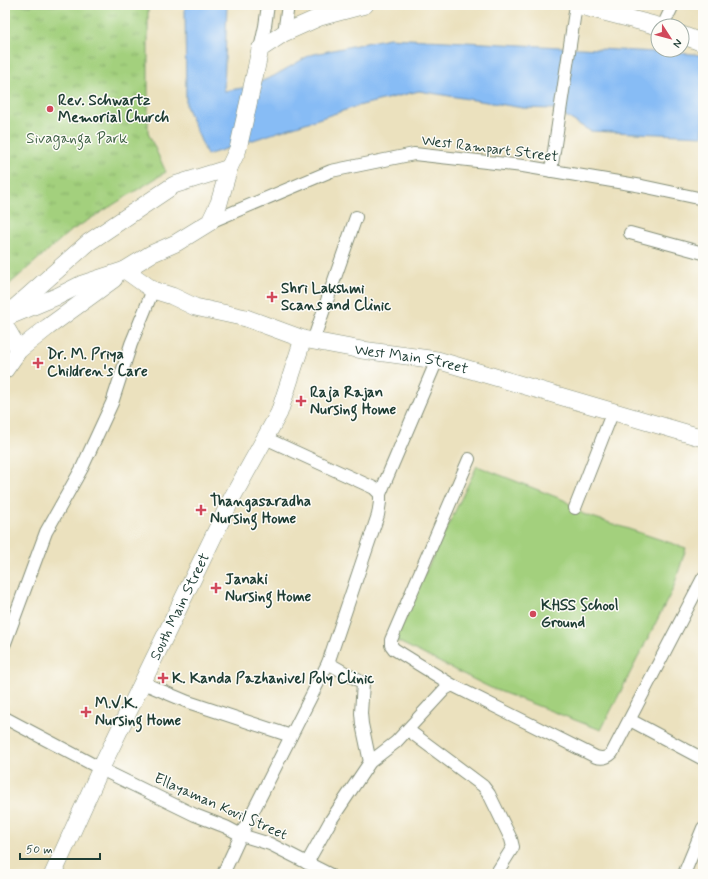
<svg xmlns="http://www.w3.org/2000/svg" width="708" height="879" font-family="Mynerve,sans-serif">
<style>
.grass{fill:url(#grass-tufts);stroke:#618658}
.pitch{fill:#a3d07d;stroke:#618658}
.water{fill:#87bcf5;stroke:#537c94}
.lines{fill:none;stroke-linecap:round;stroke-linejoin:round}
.street-casing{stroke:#858f79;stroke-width:14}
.secondary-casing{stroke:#858f79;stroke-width:18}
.street{stroke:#fff;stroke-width:12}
.secondary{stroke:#fff;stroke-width:17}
.poi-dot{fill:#d1495b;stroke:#fdfcf7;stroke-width:1.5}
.labels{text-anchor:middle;stroke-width:3;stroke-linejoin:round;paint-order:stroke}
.poi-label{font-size:15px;font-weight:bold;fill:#1f3d34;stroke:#fdfcf7;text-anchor:start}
.park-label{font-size:15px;fill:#406246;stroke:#fdfcf7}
.street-label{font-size:15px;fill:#1f3d34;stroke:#fdfcf7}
</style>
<defs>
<pattern id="grass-tufts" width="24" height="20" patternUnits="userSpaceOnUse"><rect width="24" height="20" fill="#a3d07d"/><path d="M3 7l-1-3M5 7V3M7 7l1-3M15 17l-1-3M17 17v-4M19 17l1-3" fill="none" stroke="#84aa67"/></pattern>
</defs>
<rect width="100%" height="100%" fill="#fdfcf7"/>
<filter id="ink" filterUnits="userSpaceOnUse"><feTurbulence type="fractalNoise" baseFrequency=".025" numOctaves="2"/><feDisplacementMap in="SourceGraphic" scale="8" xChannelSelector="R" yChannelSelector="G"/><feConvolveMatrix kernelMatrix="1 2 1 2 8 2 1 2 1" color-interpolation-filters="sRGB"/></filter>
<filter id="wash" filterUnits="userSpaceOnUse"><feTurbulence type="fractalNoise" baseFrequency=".012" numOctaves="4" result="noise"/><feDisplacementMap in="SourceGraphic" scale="16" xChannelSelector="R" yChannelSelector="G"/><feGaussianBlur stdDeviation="0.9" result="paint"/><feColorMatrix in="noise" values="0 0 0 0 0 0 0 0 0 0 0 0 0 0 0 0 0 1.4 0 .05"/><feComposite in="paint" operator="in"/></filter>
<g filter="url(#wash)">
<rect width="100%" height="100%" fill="#ebe1be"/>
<!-- grass -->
<polygon class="grass" points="5,5 148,5 148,133 166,172 69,232 5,288"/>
<!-- pitch -->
<polygon class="pitch" points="477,466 564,500 583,514 686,548 673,589 601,730 491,688 393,639"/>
<!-- water -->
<polygon class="water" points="185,5 227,5 224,91 248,87 274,76 310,55 389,38 694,54 703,56 703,136 590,131 554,109 523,108 419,91 358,106 207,155 186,106"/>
</g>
<g filter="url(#ink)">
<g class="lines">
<defs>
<g id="street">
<polyline points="663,26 673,5"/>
<polyline points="284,33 288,5"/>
<polyline points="260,49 265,26 268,5"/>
<polyline points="551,171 576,5"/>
<polyline points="210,222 331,171 414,154 523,166 642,186 703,199"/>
<polyline points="630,233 703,253"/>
<polyline points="313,341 356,217"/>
<polyline points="265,438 374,488 380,494"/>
<polyline points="575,508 613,411"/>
<polyline points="5,643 46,532 82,468 112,403 131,344 153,290"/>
<polyline points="328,663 363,683 361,713 362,724 370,762"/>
<polyline points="143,683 188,702 291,736"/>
<polyline points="452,685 394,649 391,645 391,640 469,459"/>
<polyline points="5,718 109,773 195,815 226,827 241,835 270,844 329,874"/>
<polyline points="630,720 703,759"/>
<polyline points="408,730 483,786 489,794 511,839 513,847 496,874"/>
<path d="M 307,863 L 331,820 L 370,762 L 396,742 L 445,689 L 452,685 L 596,757 C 603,759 607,758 612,753 L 703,578"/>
<polyline points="223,874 241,835 328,663 378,515 380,502 380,494 437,360"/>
<polyline points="684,874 703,828"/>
</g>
<g id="secondary">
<polyline points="577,5 658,26"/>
<polyline points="682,35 703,43"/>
<path id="s1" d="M 125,270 L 153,290 L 172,296 L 195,307 L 246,318 L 303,339 L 362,350 L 437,360 L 703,438"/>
<polyline points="11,311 89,242 174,185 229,168"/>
<polyline points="5,318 58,296 82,284 125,270 151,254 176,243 210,222 219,203 229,168 238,149 256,69 260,49 284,33 320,17 365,5"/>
<polyline points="5,326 19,350"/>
<polyline points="5,370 19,350 48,327 114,279"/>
<path id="s2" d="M 53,874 L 101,768 L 233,496 L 279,413 L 303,339"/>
</g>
</defs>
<!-- street casing -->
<use href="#street" class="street-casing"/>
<!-- secondary casing -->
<use href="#secondary" class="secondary-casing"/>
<!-- street -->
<use href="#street" class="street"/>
<!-- secondary -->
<use href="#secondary" class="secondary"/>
</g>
</g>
<!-- markers -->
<g class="poi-dot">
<circle cx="50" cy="109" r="4"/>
<path d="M270 291h4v4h4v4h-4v4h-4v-4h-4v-4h4z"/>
<path d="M36 357h4v4h4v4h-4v4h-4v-4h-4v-4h4z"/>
<path d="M299 395h4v4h4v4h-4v4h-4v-4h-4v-4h4z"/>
<path d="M199 504h4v4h4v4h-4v4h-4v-4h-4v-4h4z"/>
<path d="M214 582h4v4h4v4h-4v4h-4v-4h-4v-4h4z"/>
<circle cx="533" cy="614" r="4"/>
<path d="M161 672h4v4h4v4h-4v4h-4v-4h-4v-4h4z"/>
<path d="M84 706h4v4h4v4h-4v4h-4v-4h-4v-4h4z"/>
</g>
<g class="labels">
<!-- poi labels -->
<g class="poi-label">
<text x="58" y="105">Rev. Schwartz<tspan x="58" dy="17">Memorial Church</tspan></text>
<text x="281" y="293">Shri Lakshmi<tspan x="281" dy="17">Scans and Clinic</tspan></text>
<text x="47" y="359">Dr. M. Priya<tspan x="47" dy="17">Children's Care</tspan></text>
<text x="310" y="397">Raja Rajan<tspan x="310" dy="17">Nursing Home</tspan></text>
<text x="210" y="506">Thangasaradha<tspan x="210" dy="17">Nursing Home</tspan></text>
<text x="225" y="584">Janaki<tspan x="225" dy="17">Nursing Home</tspan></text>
<text x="541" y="610">KHSS School<tspan x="541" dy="17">Ground</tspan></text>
<text x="172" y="683">K. Kanda Pazhanivel Poly Clinic</text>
<text x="95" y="708">M.V.K.<tspan x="95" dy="17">Nursing Home</tspan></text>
</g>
<!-- park labels -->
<g class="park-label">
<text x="77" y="143">Sivaganga Park</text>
</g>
<!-- street labels -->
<g class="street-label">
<text transform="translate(490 148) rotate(7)" y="5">West Rampart Street</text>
<text dy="5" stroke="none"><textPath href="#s1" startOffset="303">West Main Street</textPath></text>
<text dy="5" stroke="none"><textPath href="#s2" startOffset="296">South Main Street</textPath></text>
<text transform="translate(221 806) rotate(24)" y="5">Ellayaman Kovil Street</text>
</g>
</g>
<!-- margin -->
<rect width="708" height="879" fill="none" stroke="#fdfcf7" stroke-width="20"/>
<!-- north arrow -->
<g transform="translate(670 38) rotate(126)"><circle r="19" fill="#fdfcf7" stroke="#a4b0a9"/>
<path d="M0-3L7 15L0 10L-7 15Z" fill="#d1495b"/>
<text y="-6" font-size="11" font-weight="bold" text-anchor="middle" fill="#1f3d34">N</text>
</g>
<!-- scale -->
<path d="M20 853v6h80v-6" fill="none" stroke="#1f3d34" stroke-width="2"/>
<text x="26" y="853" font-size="12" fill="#1f3d34" stroke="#fdfcf7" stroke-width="3" paint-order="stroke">50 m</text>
</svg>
